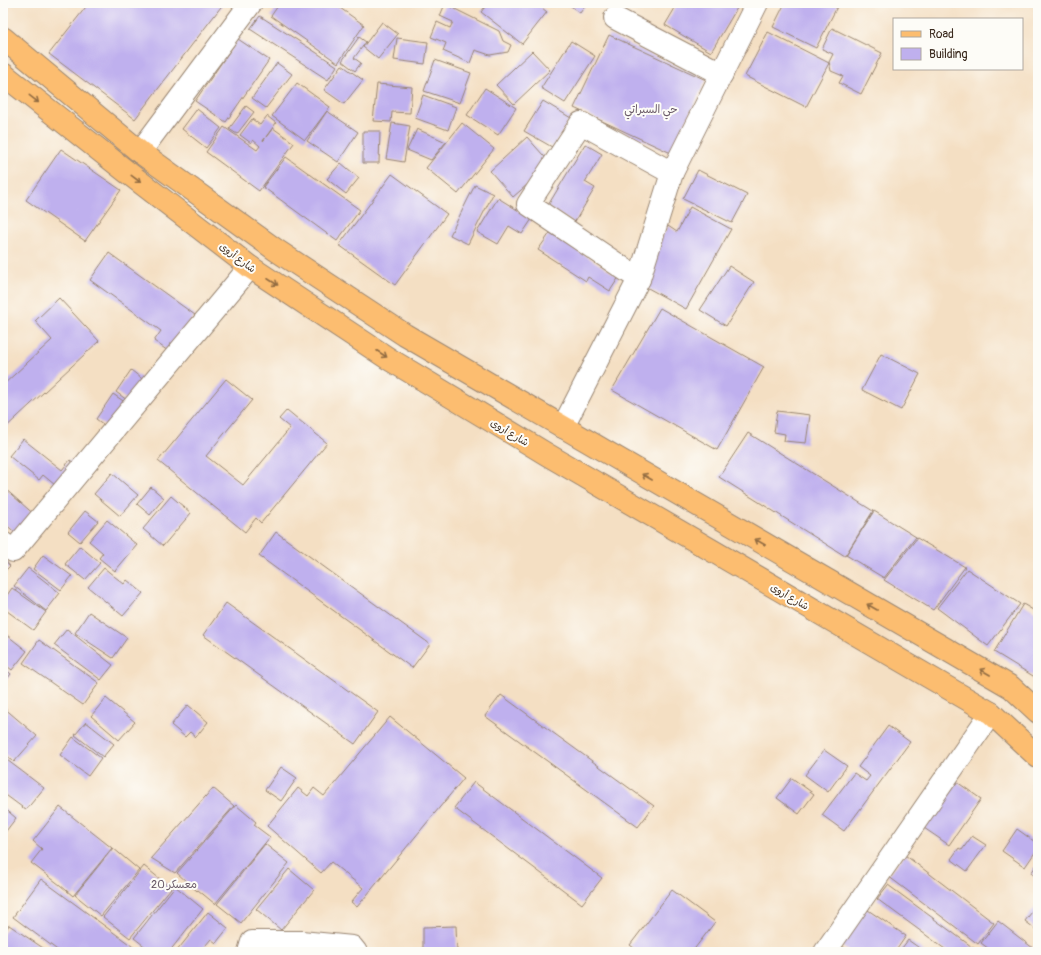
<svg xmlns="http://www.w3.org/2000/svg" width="1041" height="955" font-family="Pangolin,'Playpen Sans Arabic',sans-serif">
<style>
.building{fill:#bfb0ee}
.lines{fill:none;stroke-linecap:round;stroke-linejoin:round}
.minor-casing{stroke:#988470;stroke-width:24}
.primary-casing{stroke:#988470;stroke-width:24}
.minor{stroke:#fff;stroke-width:22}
.primary{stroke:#fcbd6f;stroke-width:22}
.oneway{stroke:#926c42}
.labels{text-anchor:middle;stroke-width:4;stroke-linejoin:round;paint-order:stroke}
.street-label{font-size:10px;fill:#3b2a1e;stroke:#fdfcf7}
.neighbourhood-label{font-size:11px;fill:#695967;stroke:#fdfcf7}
</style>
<rect width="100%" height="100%" fill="#fdfcf7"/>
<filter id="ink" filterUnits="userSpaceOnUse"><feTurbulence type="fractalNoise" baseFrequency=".025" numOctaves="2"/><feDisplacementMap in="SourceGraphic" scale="8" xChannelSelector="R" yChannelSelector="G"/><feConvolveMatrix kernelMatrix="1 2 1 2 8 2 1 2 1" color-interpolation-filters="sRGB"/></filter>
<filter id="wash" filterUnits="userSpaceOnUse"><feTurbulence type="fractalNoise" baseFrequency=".012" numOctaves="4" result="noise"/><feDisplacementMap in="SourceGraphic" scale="16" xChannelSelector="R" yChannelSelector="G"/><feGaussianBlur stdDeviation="0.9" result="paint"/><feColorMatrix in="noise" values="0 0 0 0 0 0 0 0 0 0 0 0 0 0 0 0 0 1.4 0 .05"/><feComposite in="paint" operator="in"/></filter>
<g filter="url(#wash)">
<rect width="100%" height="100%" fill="#f4dfc3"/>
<g id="blocks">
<!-- building -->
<g class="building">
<polygon points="89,3 224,3 135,119 49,54"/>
<polygon points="280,3 333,3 364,25 338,63 271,16"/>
<polygon points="488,3 536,3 547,12 522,44 481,12"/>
<polygon points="567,3 587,3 580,13"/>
<polygon points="678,3 740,3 711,52 665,25"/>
<polygon points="785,3 839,3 816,48 773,27"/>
<polygon points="445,4 499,31 503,41 511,45 508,52 490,55 475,50 470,63 443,51 446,43 431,37 437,22 450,28 453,22 440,16"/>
<polygon points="260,16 337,66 328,80 250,29"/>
<polygon points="382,22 398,34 378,59 363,47"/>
<polygon points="832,28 882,53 861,94 839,83 843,76 831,71 830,66 829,62 833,54 822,49"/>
<polygon points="768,32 829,63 806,107 745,76"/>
<polygon points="609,35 706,80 671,153 574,108"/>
<polygon points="359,37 366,42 354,58 361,63 355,71 342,61"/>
<polygon points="397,38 428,42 425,64 394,60"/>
<polygon points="238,39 269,60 226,122 195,101"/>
<polygon points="571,41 595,56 565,103 541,88"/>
<polygon points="532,51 550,70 514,104 496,85"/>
<polygon points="435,60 471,73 460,103 424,91"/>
<polygon points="277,63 292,74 266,108 252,98"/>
<polygon points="342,65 363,80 344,104 324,90"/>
<polygon points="297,83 330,107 305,140 272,116"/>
<polygon points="377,84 412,87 410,113 392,112 391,122 373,121"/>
<polygon points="485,88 516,108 498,135 467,115"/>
<polygon points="423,95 456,107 448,130 415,118"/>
<polygon points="543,101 571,118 552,147 524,131"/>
<polygon points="246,106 254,112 237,134 229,129"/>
<polygon points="197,109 221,128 206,148 182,129"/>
<polygon points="327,111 358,132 338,162 307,141"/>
<polygon points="267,116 276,123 263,141 273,128 294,143 259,191 206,152 224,127 257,150 260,146 253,140 251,143 240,135 252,119 260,125"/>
<polygon points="392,123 410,126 404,162 386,159"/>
<polygon points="462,123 494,149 458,194 426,168"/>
<polygon points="417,129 446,142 431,160 407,150"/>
<polygon points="363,131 380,131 379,163 363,163"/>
<polygon points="527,137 551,164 513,197 490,171"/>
<polygon points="585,144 602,154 585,182 595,188 574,223 547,207"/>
<polygon points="61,149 121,190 85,241 26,200"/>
<polygon points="286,157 360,210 337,241 263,187"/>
<polygon points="341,163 359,178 346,194 327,179"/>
<polygon points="698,170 747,195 732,223 683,199"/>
<polygon points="392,174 447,214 395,285 339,245"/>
<polygon points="475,185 493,194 468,244 450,235"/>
<polygon points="498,198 532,219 522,234 509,226 498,244 477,232"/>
<polygon points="690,207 731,229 686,309 637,282 668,226 677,232"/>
<polygon points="550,233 619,277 610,291 588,277 586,281 538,250"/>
<polygon points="109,253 195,315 168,351 154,341 161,331 90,280"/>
<polygon points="729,266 754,282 726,326 700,310"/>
<polygon points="59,298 99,341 3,430 3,385 52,340 35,321"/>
<polygon points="660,308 764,367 717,450 612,390"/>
<polygon points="881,354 920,374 901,410 862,390"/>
<polygon points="131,370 146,382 131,403 116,392"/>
<polygon points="226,379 252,400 206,456 243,485 290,428 279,419 287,410 327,443 261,523 256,518 245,532 158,461"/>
<polygon points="113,394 129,405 111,430 96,419"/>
<polygon points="777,411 810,415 806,443 784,441 785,434 774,432"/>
<polygon points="748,433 873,511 845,556 719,477"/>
<polygon points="23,439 62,470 70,460 79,467 61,490 43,475 39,480 9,456"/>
<polygon points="112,473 138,495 120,516 94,494"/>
<polygon points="3,487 37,517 19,536 3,522"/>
<polygon points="151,487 164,498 150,515 137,504"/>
<polygon points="171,496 191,513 163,546 143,529"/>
<polygon points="85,511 98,521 80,542 68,532"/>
<polygon points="874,511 916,537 884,578 846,555"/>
<polygon points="107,520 137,545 115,571 99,558 103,553 89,541"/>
<polygon points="276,532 430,644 412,668 259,556"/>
<polygon points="917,538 965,567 933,610 884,580"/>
<polygon points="80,546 100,563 85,580 65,564"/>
<polygon points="43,555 72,576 61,590 33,569"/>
<polygon points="3,558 10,566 3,573"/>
<polygon points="28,568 60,593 46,611 14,586"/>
<polygon points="104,568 124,584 127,580 143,593 123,616 88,587"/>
<polygon points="967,569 1020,604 988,646 937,608"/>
<polygon points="12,588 46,612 33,630 3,608 3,601"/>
<polygon points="226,603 378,712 355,744 203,635"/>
<polygon points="1023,604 1038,613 1038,679 994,652"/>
<polygon points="89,612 127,638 113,658 75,633"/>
<polygon points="67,629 113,665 101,680 54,645"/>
<polygon points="3,632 27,651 12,670 3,663"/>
<polygon points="39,640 99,683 83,705 23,663"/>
<polygon points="3,667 11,674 3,684"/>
<polygon points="501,695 654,806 638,827 485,716"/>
<polygon points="106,698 135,722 119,740 91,716"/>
<polygon points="188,705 208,722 196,737 190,732 185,737 171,725"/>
<polygon points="3,707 37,736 14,762 3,752"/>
<polygon points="390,717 464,778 357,907 351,902 363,888 331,862 321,873 267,826 298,788 308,796 314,788 324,796"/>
<polygon points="86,722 114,744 103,757 75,735"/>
<polygon points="888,726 910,742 844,831 822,815 854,773 866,781 870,776 858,767"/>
<polygon points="73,737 101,758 88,776 60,755"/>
<polygon points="824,750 847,766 828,792 805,775"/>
<polygon points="3,757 44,788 26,810 3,793"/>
<polygon points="281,767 297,778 281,801 265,790"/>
<polygon points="792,778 814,794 799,814 777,798"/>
<polygon points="474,782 602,878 582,904 454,808"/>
<polygon points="957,782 981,799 949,845 924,828"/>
<polygon points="213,788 234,806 175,873 151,858"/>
<polygon points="236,805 256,822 254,825 270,837 215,904 198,890 197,891 177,873"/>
<polygon points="3,807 16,818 3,835"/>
<polygon points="60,807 112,848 73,896 60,885 31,863 42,849 33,841"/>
<polygon points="1017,829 1038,844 1038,848 1025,867 1002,851"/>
<polygon points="972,836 986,845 967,871 951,859 959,848 962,850"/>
<polygon points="265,844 289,863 241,923 217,904"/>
<polygon points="113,848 139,870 101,916 75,895"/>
<polygon points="905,855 994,923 978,944 888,876"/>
<polygon points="1038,863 1038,878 1031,873"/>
<polygon points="144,866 171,888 130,938 103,917"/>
<polygon points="289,869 314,890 281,930 256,909"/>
<polygon points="41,879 140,952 60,952 13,917"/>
<polygon points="888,885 979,952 949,952 877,899"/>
<polygon points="175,886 203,909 169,952 152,952 134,938"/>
<polygon points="672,890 715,922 692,952 639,952 630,945"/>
<polygon points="1038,904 1038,931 1025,921"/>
<polygon points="865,908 906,936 895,952 850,952 839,944"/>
<polygon points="208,912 228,928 216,943 211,939 200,952 176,952"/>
<polygon points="998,921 1038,952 993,952 981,943"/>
<polygon points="9,925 49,952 3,952 3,934"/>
<polygon points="456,926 457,952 423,952 423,927"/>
<polygon points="908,940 925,952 899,952"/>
</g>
</g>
</g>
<g filter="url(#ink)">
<use href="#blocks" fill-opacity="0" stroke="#988470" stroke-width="1"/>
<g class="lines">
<defs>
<g id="minor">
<polyline points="615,18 722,74"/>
<polyline points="140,152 251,3"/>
<polyline points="639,279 528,204 581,123 672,173"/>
<polyline points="563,427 639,279 672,173 757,3"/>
<polyline points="3,543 13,551 250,267"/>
<polyline points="249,952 252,942 301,942 352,947 356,952"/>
<polyline points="825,952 991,713"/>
</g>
<g id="primary">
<polyline points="3,38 140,152 276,250 405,335 1011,687 1038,712"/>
<polyline points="3,74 127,172 250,267 389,359 548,455 991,713 1038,757"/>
</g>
</defs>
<!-- minor casing -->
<use href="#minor" class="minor-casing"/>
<!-- primary casing -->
<use href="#primary" class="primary-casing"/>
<!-- minor -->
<use href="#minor" class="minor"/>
<!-- primary -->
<use href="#primary" class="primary"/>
</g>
<!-- one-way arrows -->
<defs><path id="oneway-shaft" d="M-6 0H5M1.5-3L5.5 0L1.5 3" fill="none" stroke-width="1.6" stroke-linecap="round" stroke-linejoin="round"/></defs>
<g class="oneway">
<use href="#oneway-shaft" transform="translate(34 99) rotate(38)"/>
<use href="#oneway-shaft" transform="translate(136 179) rotate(37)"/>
<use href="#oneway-shaft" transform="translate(273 282) rotate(33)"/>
<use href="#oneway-shaft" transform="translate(382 354) rotate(33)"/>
<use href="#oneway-shaft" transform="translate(647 477) rotate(-150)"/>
<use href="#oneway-shaft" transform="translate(760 542) rotate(-150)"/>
<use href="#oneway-shaft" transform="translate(872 607) rotate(-150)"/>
<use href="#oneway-shaft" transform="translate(985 672) rotate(-150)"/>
</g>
</g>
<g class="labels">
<!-- street labels -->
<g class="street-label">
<text transform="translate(238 257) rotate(37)" y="4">شارع أروى</text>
<text transform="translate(510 432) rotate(31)" y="4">شارع أروى</text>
<text transform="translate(790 596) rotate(30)" y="4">شارع أروى</text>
</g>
<!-- neighbourhood labels -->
<g class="neighbourhood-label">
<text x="651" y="113">حي السبراتي</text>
<text x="174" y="888">معسكر 20</text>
</g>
</g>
<!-- margin -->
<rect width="1041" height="955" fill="none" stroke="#fdfcf7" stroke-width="16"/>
<!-- legend -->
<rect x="893" y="18" width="130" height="52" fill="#fdfcf7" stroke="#afa8a0"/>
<rect x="901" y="31" width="20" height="6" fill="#fcbd6f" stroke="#afa8a0"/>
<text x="929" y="38" font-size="12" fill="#3b2a1e">Road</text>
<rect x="901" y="48" width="20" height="12" fill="#bfb0ee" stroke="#afa8a0"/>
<text x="929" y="58" font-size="12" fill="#3b2a1e">Building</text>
</svg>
